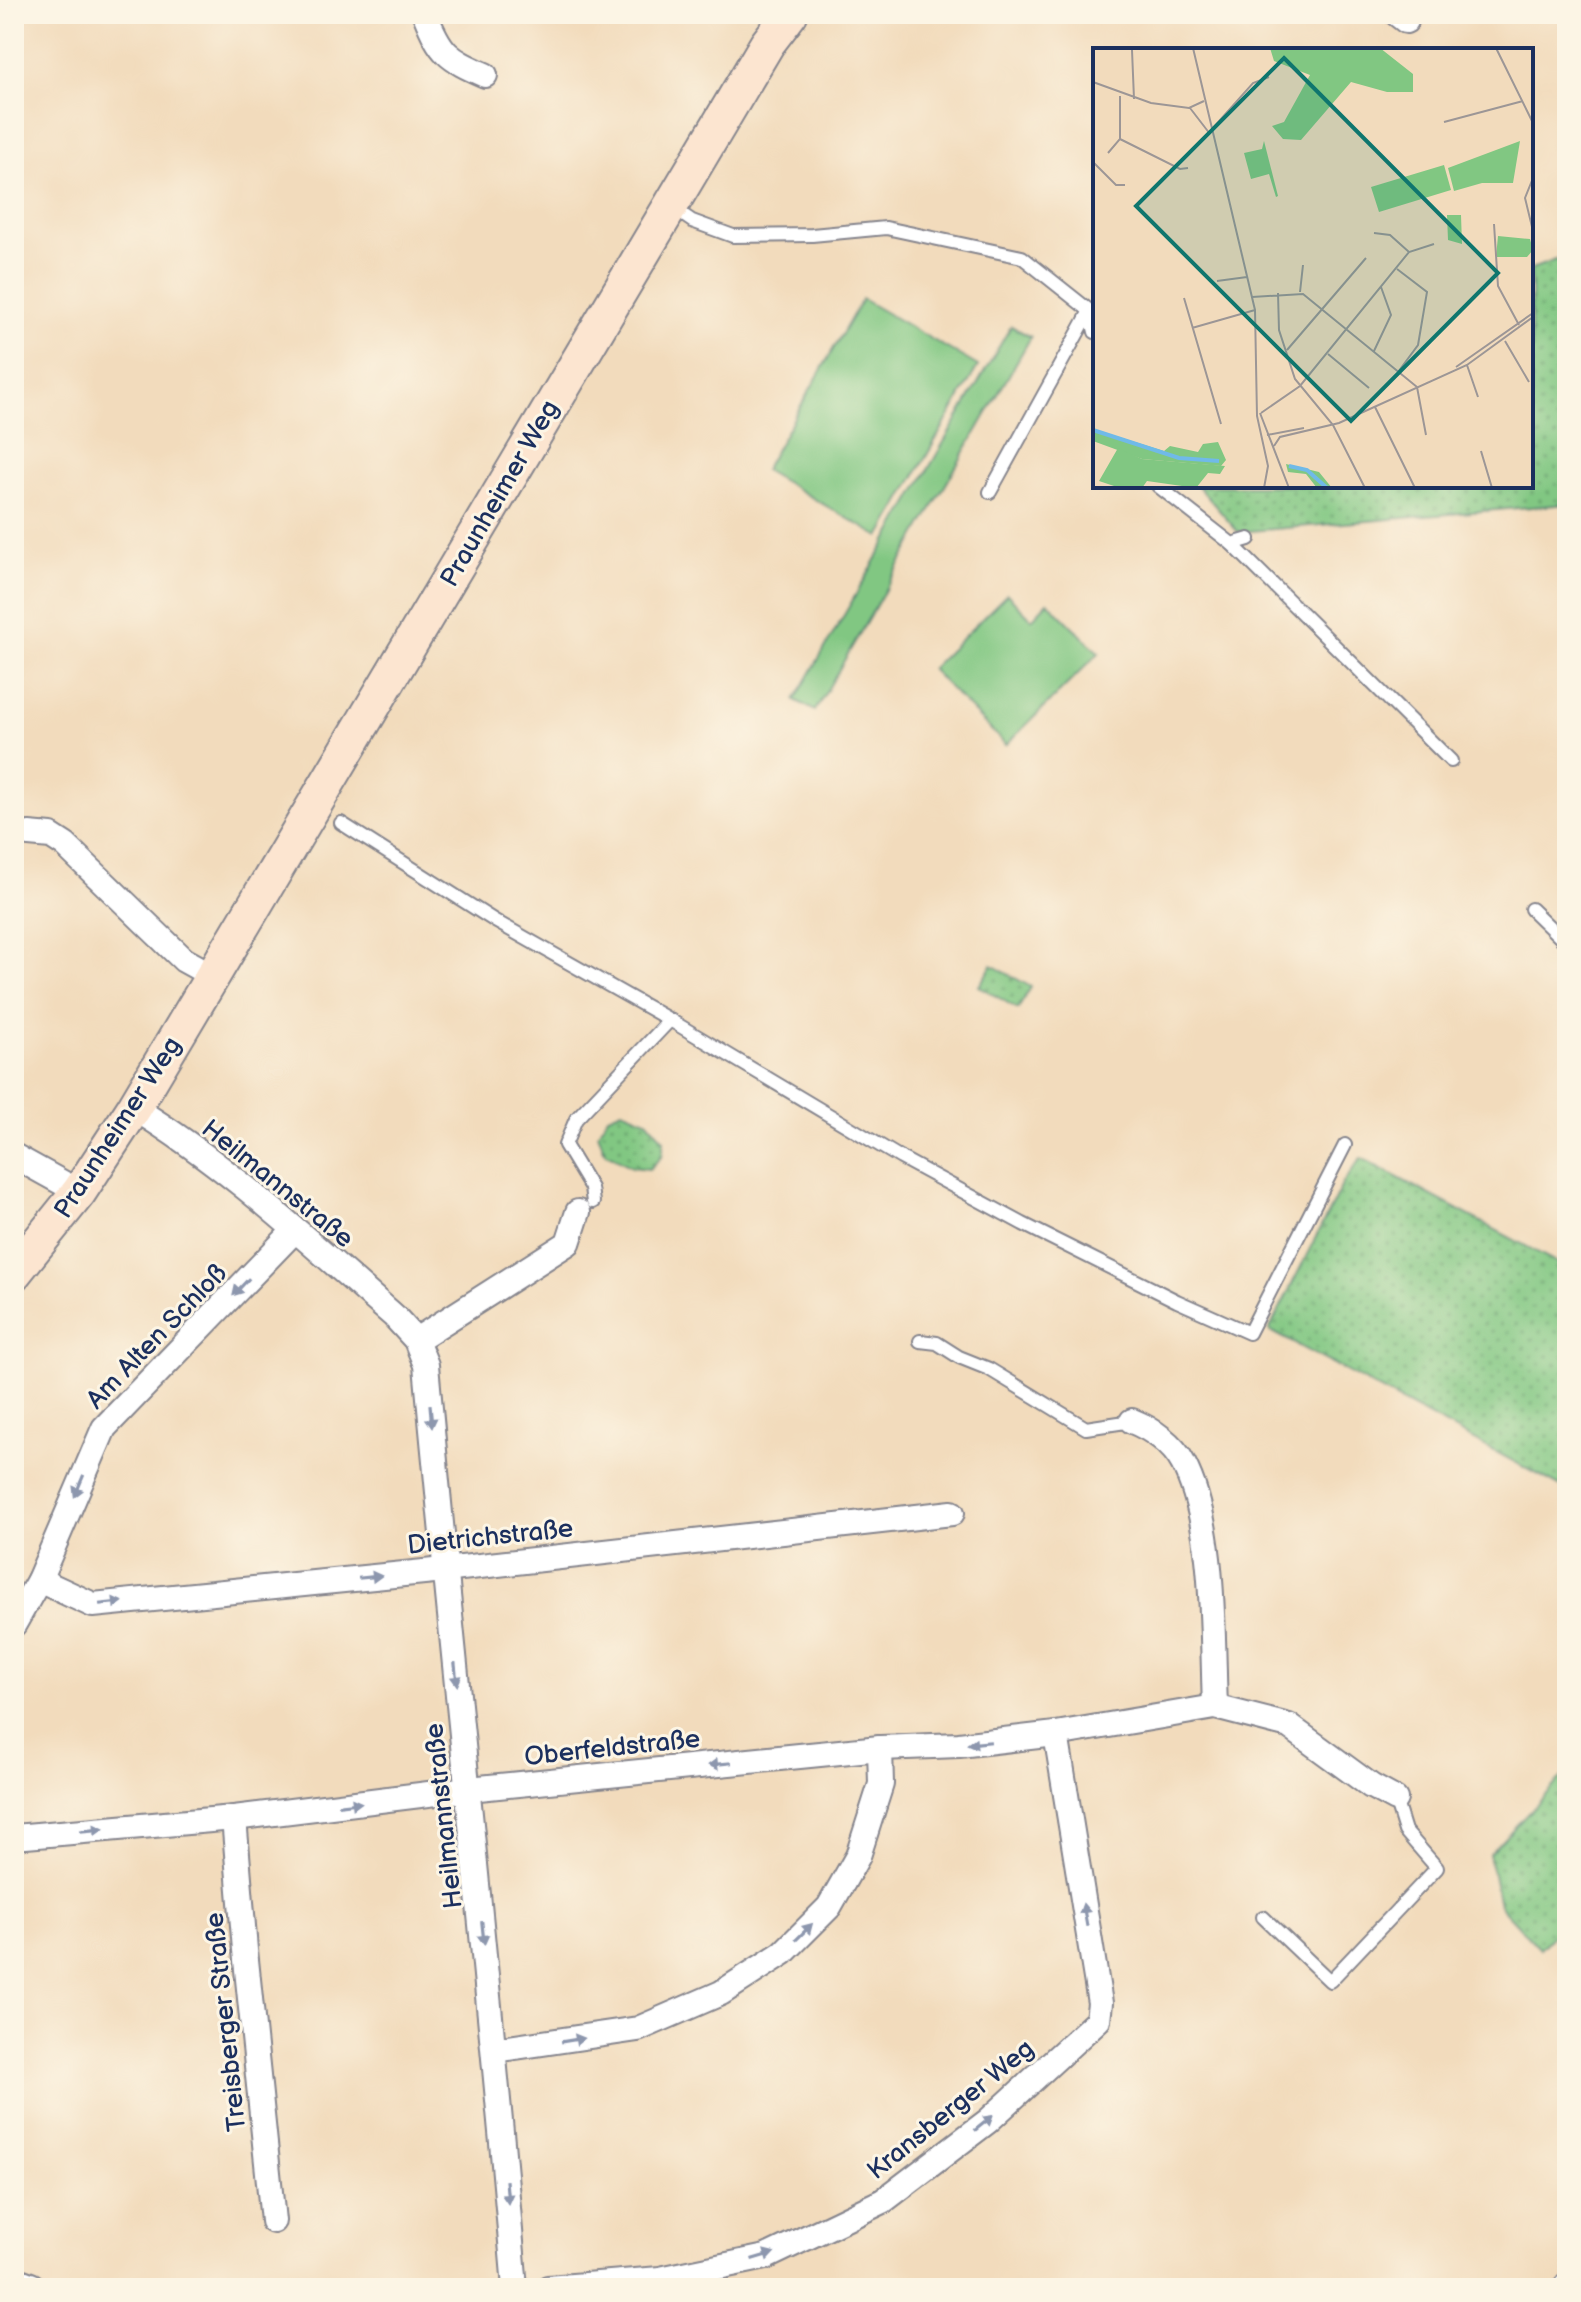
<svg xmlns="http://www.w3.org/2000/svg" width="1581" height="2302" font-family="'Balsamiq Sans',sans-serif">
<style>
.grass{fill:#81c782;stroke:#4e7b70;stroke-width:2}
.park{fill:url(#park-dots);stroke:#4e7b70;stroke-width:2}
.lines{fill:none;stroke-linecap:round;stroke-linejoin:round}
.service-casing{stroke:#86858d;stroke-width:16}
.minor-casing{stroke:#86858d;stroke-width:28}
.tertiary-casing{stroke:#86858d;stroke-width:34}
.secondary-casing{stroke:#86858d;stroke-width:38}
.service{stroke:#fff;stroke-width:12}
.minor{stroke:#fff;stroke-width:24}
.tertiary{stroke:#fff;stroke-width:30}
.secondary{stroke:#fce5d0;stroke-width:34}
.oneway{fill:#8d97ae}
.labels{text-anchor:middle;stroke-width:6;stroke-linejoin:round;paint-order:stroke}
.street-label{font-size:26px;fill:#1b2f5e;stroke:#fcf5e5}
.inset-river{fill:none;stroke:#70bae8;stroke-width:4}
.inset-road{fill:none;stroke:#9c9696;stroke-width:2}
.view{fill:#0f766e;fill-opacity:0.15;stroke:#0f766e;stroke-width:4}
.inset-edge{fill:none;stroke:#1b2f5e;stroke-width:4}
</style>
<defs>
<pattern id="park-dots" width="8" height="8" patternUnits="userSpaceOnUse" patternTransform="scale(2)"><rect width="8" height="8" fill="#81c782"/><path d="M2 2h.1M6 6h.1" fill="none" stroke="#69a26e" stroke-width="1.8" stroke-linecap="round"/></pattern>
</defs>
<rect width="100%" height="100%" fill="#fcf5e5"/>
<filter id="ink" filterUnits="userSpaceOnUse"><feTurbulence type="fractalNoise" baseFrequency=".0125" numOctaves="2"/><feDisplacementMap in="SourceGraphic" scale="16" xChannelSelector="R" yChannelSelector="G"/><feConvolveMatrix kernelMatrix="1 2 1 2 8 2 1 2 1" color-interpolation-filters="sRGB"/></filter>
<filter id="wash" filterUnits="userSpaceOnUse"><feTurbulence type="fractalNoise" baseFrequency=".006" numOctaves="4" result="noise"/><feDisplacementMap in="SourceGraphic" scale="32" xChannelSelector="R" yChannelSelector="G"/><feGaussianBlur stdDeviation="1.8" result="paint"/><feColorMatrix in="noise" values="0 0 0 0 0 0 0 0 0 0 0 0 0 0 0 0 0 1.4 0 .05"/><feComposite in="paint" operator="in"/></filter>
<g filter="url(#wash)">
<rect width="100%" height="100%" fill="#f2dbbc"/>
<!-- grass -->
<g class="grass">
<polygon points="862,299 978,366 880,537 764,470"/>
<polygon points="1011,326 1031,337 815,711 795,700"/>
<polygon points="1007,594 1032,619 1048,602 1099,653 1006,745 931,669"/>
</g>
<!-- park -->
<g class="park">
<polygon points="1567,256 1567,504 1238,532 1198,486 1531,486 1531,269"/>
<polygon points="992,965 1031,987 1018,1009 979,986"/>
<polygon points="622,1110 647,1120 664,1140 662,1156 649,1169 632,1167 605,1152 598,1133 608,1116"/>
<polygon points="1361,1158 1567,1268 1567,1490 1269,1330 1343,1183"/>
<polygon points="1567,1772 1567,1921 1540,1949 1499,1905 1489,1854"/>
</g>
</g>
<g filter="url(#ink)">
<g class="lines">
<defs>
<g id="service">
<polyline points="673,208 692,221 733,236 812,235 886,228 1022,257 1090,311 1095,332"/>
<polyline points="1158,486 1232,544 1249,539"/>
<polyline points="990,492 1090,311"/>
<polyline points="1232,544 1451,761"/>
<polyline points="341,823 495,921 670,1020 901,1158 1023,1224 1177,1301 1249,1333 1345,1145"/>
<polyline points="1531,909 1567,944"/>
<polyline points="593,1202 591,1188 565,1145 576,1119 670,1020"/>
<polyline points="920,1341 937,1343 959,1357 989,1369 1086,1428 1132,1421"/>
<polyline points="1263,1917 1330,1981 1437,1868 1405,1831 1395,1799"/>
</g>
<g id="minor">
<path d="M 425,14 C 441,54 447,58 485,75"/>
<polyline points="1397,14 1406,21"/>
<polyline points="29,834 51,836 65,845 184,960 213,976"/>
<path d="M 134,1108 C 229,1166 311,1244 394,1316 L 416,1340 L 426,1365 C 454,1673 489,1980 515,2288"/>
<polyline points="14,1156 79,1192"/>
<polyline points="416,1340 568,1243 578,1212"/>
<path d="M 1132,1421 C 1152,1429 1173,1444 1183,1463 C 1216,1525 1212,1637 1215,1707"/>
<polyline points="39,1580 93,1605 444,1570 952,1513"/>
<polyline points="14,1624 39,1580 104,1428 295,1230"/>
<polyline points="234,1818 245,1950 273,2221"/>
<polyline points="14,1837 234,1818 469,1789 880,1748 959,1745 1056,1734 1215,1707 1289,1726 1371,1786 1395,1799"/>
<polyline points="495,2050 638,2029 721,1993 783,1953 829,1907 858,1856 881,1784 880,1748"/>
<polyline points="548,2288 660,2279 766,2257 883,2201 988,2121 1098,2020 1100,2003 1056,1734"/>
<polyline points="1565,2288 1567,2285"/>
</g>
<polyline id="tertiary" points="14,2282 30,2288"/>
<polyline id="secondary" points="14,1273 79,1192 134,1108 767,44 790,14"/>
</defs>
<!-- service casing -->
<use href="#service" class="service-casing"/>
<!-- minor casing -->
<use href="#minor" class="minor-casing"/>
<!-- tertiary casing -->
<use href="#tertiary" class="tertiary-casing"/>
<!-- secondary casing -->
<use href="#secondary" class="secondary-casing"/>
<!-- service -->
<use href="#service" class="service"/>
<!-- minor -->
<use href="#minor" class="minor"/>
<!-- tertiary -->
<use href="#tertiary" class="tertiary"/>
<!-- secondary -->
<use href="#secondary" class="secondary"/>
</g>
<!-- one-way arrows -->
<defs><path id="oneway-solid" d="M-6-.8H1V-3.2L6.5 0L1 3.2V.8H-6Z" transform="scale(2)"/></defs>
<g class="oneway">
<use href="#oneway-solid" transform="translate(241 1287) rotate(133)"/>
<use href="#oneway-solid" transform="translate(431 1416) rotate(85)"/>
<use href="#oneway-solid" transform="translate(79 1486) rotate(113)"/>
<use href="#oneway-solid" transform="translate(370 1577) rotate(-6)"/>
<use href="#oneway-solid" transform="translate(111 1603) rotate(-6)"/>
<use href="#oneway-solid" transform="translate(456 1674) rotate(84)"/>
<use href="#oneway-solid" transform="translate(979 1743) rotate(174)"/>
<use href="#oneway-solid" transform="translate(720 1764) rotate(174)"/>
<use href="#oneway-solid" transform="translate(350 1804) rotate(-7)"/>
<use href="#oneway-solid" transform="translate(92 1830) rotate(-5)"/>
<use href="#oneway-solid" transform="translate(1085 1915) rotate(-100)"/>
<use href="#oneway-solid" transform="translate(804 1932) rotate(-45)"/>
<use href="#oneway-solid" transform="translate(483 1933) rotate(84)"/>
<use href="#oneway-solid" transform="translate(573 2040) rotate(-9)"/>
<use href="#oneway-solid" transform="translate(984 2123) rotate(-39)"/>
<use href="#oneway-solid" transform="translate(507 2192) rotate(85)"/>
<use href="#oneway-solid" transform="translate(763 2256) rotate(-17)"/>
</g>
</g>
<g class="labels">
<!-- street labels -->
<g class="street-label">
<text transform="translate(499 493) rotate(-60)" y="9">Praunheimer Weg</text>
<text transform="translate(117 1127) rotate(-57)" y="9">Praunheimer Weg</text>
<text transform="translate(278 1183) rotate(39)" y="9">Heilmannstraße</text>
<text transform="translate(156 1336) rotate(-46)" y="9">Am Alten Schloß</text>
<text transform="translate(490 1536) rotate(-6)" y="9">Dietrichstraße</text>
<text transform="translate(612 1747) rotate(-6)" y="9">Oberfeldstraße</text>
<text transform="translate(443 1816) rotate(-96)" y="9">Heilmannstraße</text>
<text transform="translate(225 2022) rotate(-96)" y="9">Treisberger Straße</text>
<text transform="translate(950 2109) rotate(-39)" y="9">Kransberger Weg</text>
</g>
</g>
<!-- overview -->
<g transform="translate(1093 48)">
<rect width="440" height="440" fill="#f2dbbc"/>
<path d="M 171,93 L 185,148 L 183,149 L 176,126 L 158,131 L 151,105 L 169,101 ZM 0,381 L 71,403 L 77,398 L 105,404 L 110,396 L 125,394 L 133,412 L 128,418 L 49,411 L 0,393 Z" fill="#81c782"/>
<path d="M 177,0 L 287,0 L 320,26 L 320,44 L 294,44 L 258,34 L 208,92 L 190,91 L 179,78 L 191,74 L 217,27 L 181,13 ZM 427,93 L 420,135 L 389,135 L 361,143 L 355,120 ZM 351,117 L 358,142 L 286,164 L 278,139 ZM 354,167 L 368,167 L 369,196 L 355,192 ZM 405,188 L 437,191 L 440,202 L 434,209 L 403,209 ZM 25,400 L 49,411 L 132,418 L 127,426 L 115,425 L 103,440 L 54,433 L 49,440 L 27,440 L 6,433 ZM 193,416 L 226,424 L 239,440 L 224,440 L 213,426 L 195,424 Z" fill="#81c782"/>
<path class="inset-river" d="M 0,382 L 86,410 L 126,413M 196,418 L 214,422 L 234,440"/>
<path class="inset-road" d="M 100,0 L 162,262 L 164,368 L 175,418 L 171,440M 403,0 L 440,75M 39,2 L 41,51M 0,34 L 58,55 L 96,60 L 111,53M 97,60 L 117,86M 351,74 L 430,53M 119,81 L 160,35 L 176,29M 27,91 L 87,121 L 95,120M 15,105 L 27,91 L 27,48M 0,114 L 23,137 L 32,137M 440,130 L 432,150 L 440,183M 401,176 L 405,238 L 426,277M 281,185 L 297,187 L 316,204M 304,221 L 334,244 L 325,297 L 305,324M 124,233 L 154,229M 207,244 L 210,217M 185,245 L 186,282 L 202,331 L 240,377 L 272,440M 159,249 L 210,246 L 324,339M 91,250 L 128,376M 99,280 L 162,262M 412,293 L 436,334M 194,302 L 273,210M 281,303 L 298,267 L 288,239M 235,306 L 276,340M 374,317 L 385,349M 363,319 L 440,265M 324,339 L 333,387M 282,359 L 322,440M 167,365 L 196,440M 168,365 L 207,338 L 316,204 L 341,196M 174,387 L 211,380M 181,398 L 187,389 L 246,375 L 374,317 L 440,269M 388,403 L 399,440"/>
<path class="view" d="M 191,10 L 405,225 L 258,373 L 43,158 Z"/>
<rect width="440" height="440" class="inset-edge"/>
</g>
<!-- margin -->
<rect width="1581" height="2302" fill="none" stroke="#fcf5e5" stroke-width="48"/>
</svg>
